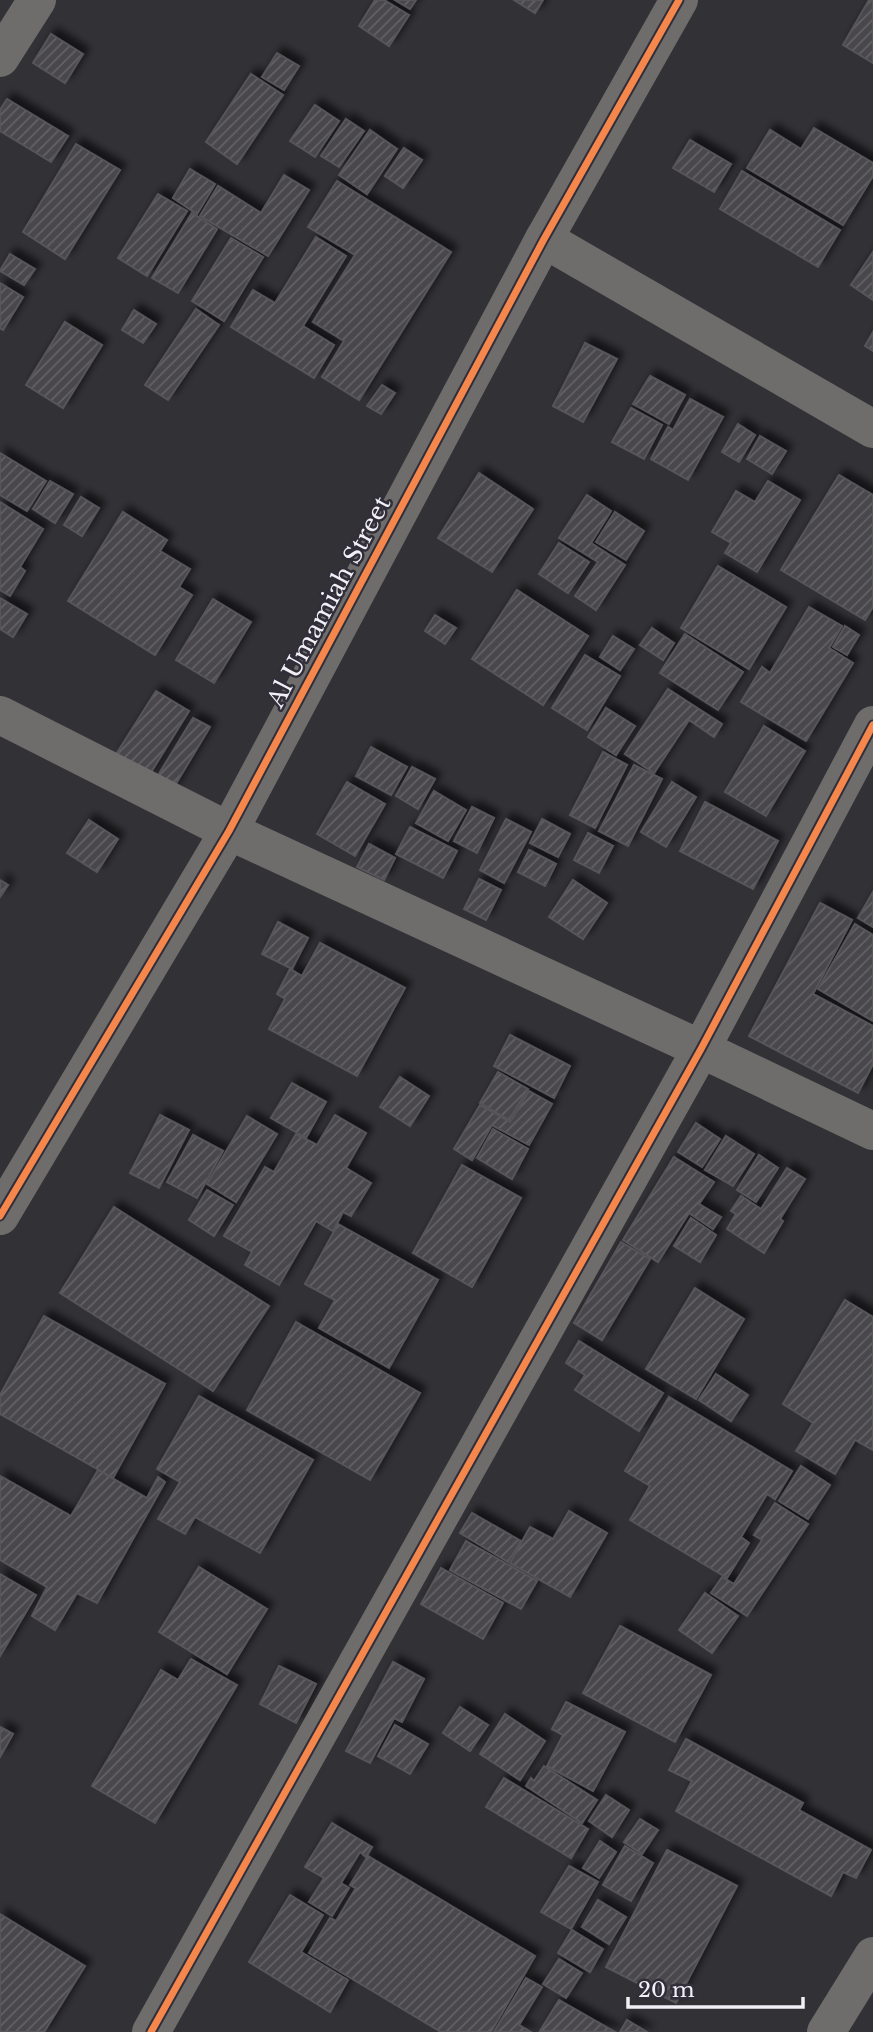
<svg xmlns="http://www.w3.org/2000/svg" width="873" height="2032" font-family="'Libre Baskerville',serif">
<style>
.building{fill:url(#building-hatch);stroke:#56555a;stroke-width:2;filter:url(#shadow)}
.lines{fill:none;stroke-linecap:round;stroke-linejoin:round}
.minor{stroke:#6e6d6c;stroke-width:38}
.cycleway-casing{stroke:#312e39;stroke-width:11}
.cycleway{stroke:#f5874c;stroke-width:7}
.labels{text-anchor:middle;stroke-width:5;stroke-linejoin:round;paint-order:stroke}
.street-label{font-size:24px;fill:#f1f0f7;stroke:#312e39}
</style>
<defs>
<pattern id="building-hatch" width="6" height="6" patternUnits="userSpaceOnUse" patternTransform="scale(1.75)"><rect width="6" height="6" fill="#48474b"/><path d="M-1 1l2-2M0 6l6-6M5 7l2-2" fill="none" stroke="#636266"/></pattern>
<filter id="shadow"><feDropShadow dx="6" dy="-6" stdDeviation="3.5" flood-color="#0009"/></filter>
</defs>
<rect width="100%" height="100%" fill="#323136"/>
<!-- building -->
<g class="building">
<polygon points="375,0 384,0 409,15 389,46 359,26"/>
<polygon points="395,0 416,0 410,9"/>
<polygon points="514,0 543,0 535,13"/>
<polygon points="869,0 873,0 873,63 843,45"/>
<polygon points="51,34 83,54 65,83 33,63"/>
<polygon points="277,53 299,66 284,90 262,77"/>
<polygon points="251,74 283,95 237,164 206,142"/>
<polygon points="7,99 68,136 51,162 0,131 0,110"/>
<polygon points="315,105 339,121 315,157 290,141"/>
<polygon points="346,119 364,131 339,167 321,156"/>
<polygon points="814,128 873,163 873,176 843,225 747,168 770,130 801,149"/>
<polygon points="370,130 397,149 367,194 339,175"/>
<polygon points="690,140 731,164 714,192 673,168"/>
<polygon points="76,144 120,170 65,259 23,232"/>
<polygon points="404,148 422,160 403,188 385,176"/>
<polygon points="190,169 215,184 197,214 173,198"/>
<polygon points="742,171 840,230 818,267 720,209"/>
<polygon points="284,175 309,190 268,256 200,216 218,186 261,213"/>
<polygon points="337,181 451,252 359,400 322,377 344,341 313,322 355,255 308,227"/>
<polygon points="158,194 187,211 147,276 118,258"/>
<polygon points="192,213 217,229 178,293 152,278"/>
<polygon points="316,237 346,256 303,326 334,345 314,378 231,327 253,290 275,303"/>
<polygon points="231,238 263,257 224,321 192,301"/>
<polygon points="873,252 873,300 851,285"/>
<polygon points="10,254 35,269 24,285 0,271"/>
<polygon points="0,283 23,297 3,330 0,328"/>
<polygon points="196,309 219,325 168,400 145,385"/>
<polygon points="134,310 156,324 143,343 122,330"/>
<polygon points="65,322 102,345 63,408 26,385"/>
<polygon points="873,332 873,351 865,346"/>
<polygon points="585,343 617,359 583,422 553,406"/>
<polygon points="650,376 685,395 669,424 633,404"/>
<polygon points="382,385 395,393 381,414 367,406"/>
<polygon points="690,399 723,417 688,480 651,459 668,427 673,430"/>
<polygon points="631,408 662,425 644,459 612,442"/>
<polygon points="738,424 755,435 739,462 722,452"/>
<polygon points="760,436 786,451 772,474 747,459"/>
<polygon points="0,453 46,481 27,511 0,495"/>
<polygon points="479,473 533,509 492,572 438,538"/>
<polygon points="839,475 873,495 873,607 865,620 781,570"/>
<polygon points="50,481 73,494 55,523 33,509"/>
<polygon points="768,481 800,500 757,572 725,553 731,543 712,532 736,491 755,502"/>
<polygon points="587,495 611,511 591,543 625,565 596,610 575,596 598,562 559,538"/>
<polygon points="81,497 99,508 82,536 64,525"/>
<polygon points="0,502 43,529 20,567 25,571 10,596 0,590"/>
<polygon points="123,512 167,540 160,551 190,569 179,587 192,595 155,655 68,601"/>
<polygon points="615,512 644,531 626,560 596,542"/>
<polygon points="559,543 589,562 568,593 539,574"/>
<polygon points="718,566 786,607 749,669 681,628"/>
<polygon points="517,590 588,636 543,705 472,659"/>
<polygon points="0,598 27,614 13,637 0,629"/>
<polygon points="213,599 251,622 214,683 176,660"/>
<polygon points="809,607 842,626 829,648 853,663 806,741 741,702 762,667 770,673"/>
<polygon points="435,615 456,628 445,644 425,631"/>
<polygon points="845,626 859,635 847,655 833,647"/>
<polygon points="652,628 674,643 663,660 640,645"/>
<polygon points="685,634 743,672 718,710 660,673"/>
<polygon points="613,636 634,649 620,670 600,657"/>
<polygon points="585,655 620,676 587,730 552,708"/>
<polygon points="668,689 722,724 714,737 689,720 654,773 625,754"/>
<polygon points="156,691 189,711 148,777 115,756"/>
<polygon points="606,708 635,726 616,755 588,737"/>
<polygon points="193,718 210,727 171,792 154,782"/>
<polygon points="764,726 805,751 766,816 725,792"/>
<polygon points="371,747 407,767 391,795 356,776"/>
<polygon points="603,752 627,765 595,828 570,815"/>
<polygon points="634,765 662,779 628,846 599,831"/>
<polygon points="412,767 435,779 418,809 396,796"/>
<polygon points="347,782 385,804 355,856 317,834"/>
<polygon points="672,782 696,797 666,847 641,832"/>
<polygon points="434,791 466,810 448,841 416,823"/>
<polygon points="705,802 778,841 753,889 680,851"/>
<polygon points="472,807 494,818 477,853 454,841"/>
<polygon points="506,819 531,832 504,883 480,870"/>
<polygon points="542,819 570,834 558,857 530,843"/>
<polygon points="89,820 118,839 97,872 67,853"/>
<polygon points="410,827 457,851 443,878 396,854"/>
<polygon points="588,833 613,846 599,873 574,860"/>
<polygon points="369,844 395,858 384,880 357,867"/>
<polygon points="529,850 556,864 545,886 518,872"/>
<polygon points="479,879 501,890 486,920 464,909"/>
<polygon points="0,880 8,885 0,897"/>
<polygon points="573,880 607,903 583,939 549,917"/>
<polygon points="873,892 873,927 858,918"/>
<polygon points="820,903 852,920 813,994 873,1026 873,1064 858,1093 749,1036"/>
<polygon points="278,922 308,938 292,969 262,954"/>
<polygon points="855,924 873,935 873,1021 818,989"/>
<polygon points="320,943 405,988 357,1076 269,1029 285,999 277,994 290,969 302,976"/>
<polygon points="510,1035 570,1066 554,1098 494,1066"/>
<polygon points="498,1072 528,1089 509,1120 480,1103"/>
<polygon points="400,1077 429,1096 410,1126 380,1107"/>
<polygon points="292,1083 326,1102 306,1138 271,1118"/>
<polygon points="529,1091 552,1104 529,1145 492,1125 472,1160 454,1149 480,1105 510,1122"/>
<polygon points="160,1115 189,1130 159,1188 130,1173"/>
<polygon points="335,1115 366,1133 346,1168 371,1183 351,1216 343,1212 333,1231 316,1221 279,1285 245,1265 252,1252 224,1236 265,1167 274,1172 296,1134 317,1145"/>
<polygon points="247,1116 277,1134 236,1202 207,1184"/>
<polygon points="696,1123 720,1139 702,1167 678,1152"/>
<polygon points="493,1129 528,1149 512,1179 477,1158"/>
<polygon points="193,1135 223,1151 197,1198 167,1182"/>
<polygon points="726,1136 754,1154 733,1186 705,1170"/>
<polygon points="759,1155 778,1168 756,1202 737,1190"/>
<polygon points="674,1157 714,1182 699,1204 721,1217 713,1229 689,1213 658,1262 623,1240"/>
<polygon points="462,1165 521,1198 472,1287 413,1253"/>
<polygon points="787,1168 805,1179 780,1219 783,1221 764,1253 727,1229 736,1214 731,1211 741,1196 761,1209"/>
<polygon points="207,1190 233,1205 214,1236 189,1220"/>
<polygon points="114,1207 269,1306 213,1391 60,1293"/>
<polygon points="691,1218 716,1235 700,1262 674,1246"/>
<polygon points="338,1224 438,1280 389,1368 319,1328 335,1300 305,1284"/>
<polygon points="621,1242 650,1259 602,1340 574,1323"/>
<polygon points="695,1288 744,1319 696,1399 646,1369"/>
<polygon points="845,1300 873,1317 873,1450 855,1440 835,1474 796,1451 813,1423 783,1404"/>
<polygon points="44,1316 165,1384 113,1478 0,1414 0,1395"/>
<polygon points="296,1322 420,1393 370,1480 247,1410"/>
<polygon points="579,1341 663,1393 639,1431 575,1390 585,1375 566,1363"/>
<polygon points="716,1374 748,1395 731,1421 699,1400"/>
<polygon points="199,1396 313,1460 260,1553 195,1517 185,1534 158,1519 180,1482 157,1469"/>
<polygon points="669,1397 792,1471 775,1499 767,1494 741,1537 749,1543 727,1578 630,1520 650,1486 625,1471"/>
<polygon points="801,1466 830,1485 808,1519 779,1501"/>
<polygon points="98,1470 147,1498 158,1477 165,1482 97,1603 77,1593 55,1630 32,1616 47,1587 0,1560 0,1476 71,1516"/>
<polygon points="775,1503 808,1524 747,1616 711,1593 722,1577 734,1584 762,1540 754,1535"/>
<polygon points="569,1511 607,1533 570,1597 510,1563 530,1527 553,1539"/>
<polygon points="472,1513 521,1541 508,1562 460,1533"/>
<polygon points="466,1541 537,1581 521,1609 450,1570"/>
<polygon points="199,1567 267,1609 227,1674 159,1632"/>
<polygon points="441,1568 503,1603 483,1639 421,1604"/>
<polygon points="0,1574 36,1595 0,1656"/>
<polygon points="705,1593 738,1616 712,1653 679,1630"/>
<polygon points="620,1626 711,1675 675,1742 583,1693"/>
<polygon points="191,1659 237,1685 155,1823 92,1786 161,1670 178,1680"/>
<polygon points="393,1662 424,1679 402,1722 394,1718 370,1763 346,1751"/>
<polygon points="279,1666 316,1684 296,1723 260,1704"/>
<polygon points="566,1702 625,1732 593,1791 547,1766 563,1735 552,1729"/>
<polygon points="460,1707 488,1725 470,1751 443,1733"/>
<polygon points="505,1714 545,1741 520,1780 480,1754"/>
<polygon points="395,1725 428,1744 410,1774 378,1756"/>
<polygon points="0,1727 13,1734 0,1757"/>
<polygon points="686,1739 803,1803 799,1810 871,1850 856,1878 843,1872 831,1896 676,1811 692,1781 669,1770"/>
<polygon points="544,1766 597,1800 582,1823 526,1786 531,1778 534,1781"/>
<polygon points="504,1778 588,1829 571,1858 486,1807"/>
<polygon points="606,1795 629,1810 612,1837 589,1821"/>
<polygon points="640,1819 658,1830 642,1854 624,1842"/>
<polygon points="332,1823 372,1847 366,1857 360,1852 341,1883 349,1888 332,1916 309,1902 324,1878 305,1867"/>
<polygon points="600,1841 616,1852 599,1878 583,1868"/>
<polygon points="625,1846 653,1863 631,1901 603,1885"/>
<polygon points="667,1850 737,1886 676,2003 606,1967"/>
<polygon points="368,1856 535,1956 491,2032 441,2032 309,1953 330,1918 336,1921 356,1888 350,1885"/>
<polygon points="569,1866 598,1882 571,1929 541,1912"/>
<polygon points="290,1895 323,1915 301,1952 348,1980 330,2012 249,1962"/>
<polygon points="598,1900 626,1917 609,1944 582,1927"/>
<polygon points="0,1914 85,1966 44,2032 0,2032"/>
<polygon points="572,1930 603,1949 590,1972 558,1953"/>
<polygon points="559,1959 582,1973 566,1998 543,1984"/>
<polygon points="526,1978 542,1987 519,2025 531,2032 494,2032"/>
<polygon points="559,2000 615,2032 540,2031"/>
<polygon points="627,2020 647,2032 620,2032"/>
</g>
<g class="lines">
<!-- minor -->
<g class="minor">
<polyline points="0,58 37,0"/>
<polyline points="544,239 873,429"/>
<polyline points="0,715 229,831 701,1049 873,1131"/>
<polyline points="0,1216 229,831 544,239 679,0"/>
<polyline points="151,2032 701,1049 873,725"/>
<polyline points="826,2032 873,1956"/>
</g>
<defs>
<g id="cycleway">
<polyline points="0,1216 229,831 544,239 679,0"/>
<polyline points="151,2032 701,1049 873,725"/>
</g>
</defs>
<!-- cycleway casing -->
<use href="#cycleway" class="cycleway-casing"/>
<!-- cycleway -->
<use href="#cycleway" class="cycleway"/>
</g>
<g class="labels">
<!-- street labels -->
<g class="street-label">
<text transform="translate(329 602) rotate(-62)" y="8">Al Umamiah Street</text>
</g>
</g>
<!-- scale -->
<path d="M628 1997v10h175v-10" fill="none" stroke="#f1f0f7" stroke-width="3.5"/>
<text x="638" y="1997" font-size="21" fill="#f1f0f7" stroke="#312e39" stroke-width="5" paint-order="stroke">20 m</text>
</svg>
